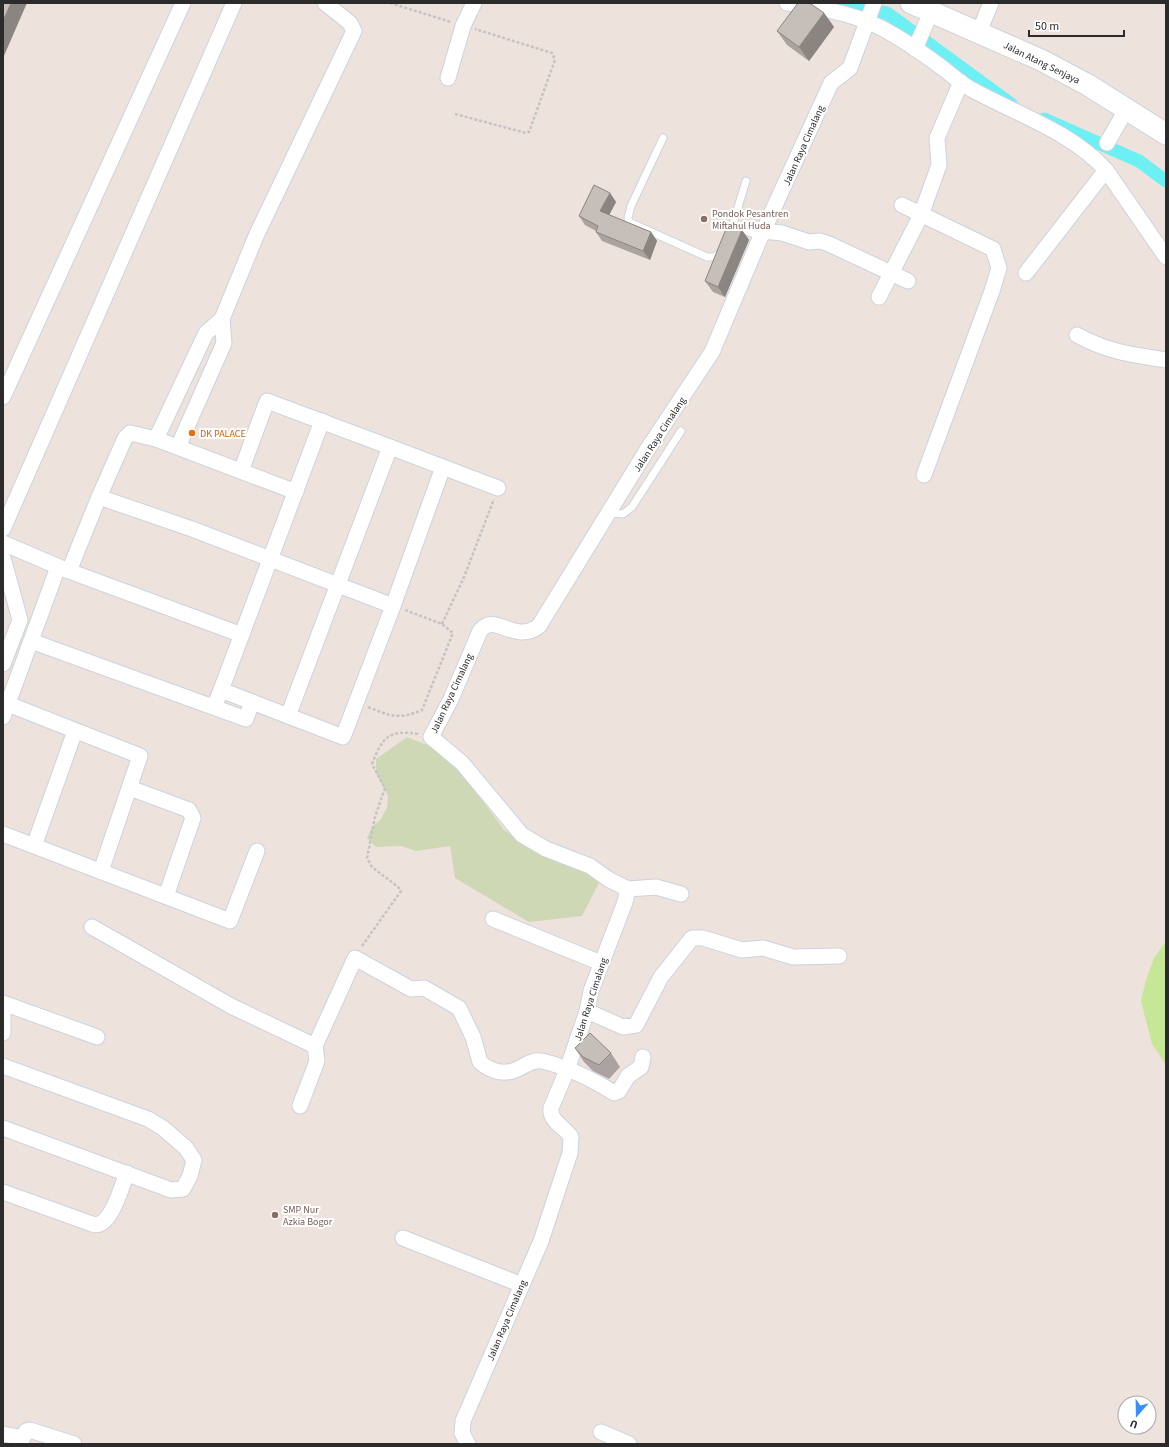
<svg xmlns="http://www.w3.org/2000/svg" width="1169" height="1447" font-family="'Source Sans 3',sans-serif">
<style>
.green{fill:#c6e698}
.cemetery{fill:#ced8b4}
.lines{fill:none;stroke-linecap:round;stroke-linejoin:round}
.canal{stroke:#6cf0f3;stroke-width:13}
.lane-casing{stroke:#cbd3de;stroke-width:9}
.street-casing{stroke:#cbd3de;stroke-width:17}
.secondary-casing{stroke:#cbd3de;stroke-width:23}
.path{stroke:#c4c4c4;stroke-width:2.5;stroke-dasharray:3 2;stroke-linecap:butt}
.lane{stroke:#fff;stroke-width:7}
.street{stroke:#fff;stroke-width:15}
.secondary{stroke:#fff;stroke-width:21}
.wall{fill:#aaa39f}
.shaded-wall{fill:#8b8582}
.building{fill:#c6beb9;stroke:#8b8582}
.education-dot{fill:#8d6e63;stroke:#fff;stroke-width:1.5}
.food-dot{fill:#e8710a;stroke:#fff;stroke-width:1.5}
.labels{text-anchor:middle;stroke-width:4;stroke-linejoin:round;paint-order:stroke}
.street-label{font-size:10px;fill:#2b2b2b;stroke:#fff}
.education-label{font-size:10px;fill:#785e54;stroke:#fff;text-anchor:start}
.food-label{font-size:10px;fill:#c56008;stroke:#fff;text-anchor:start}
</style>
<rect width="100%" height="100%" fill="#eee2dd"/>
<!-- green -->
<polygon class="green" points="1166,941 1166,1065 1152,1044 1141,1001 1146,980 1154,958"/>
<!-- cemetery -->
<polygon class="cemetery" points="407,737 447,753 504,830 536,850 585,865 600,881 582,916 529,922 455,878 450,846 416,851 401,846 376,847 367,838 372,827 381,819 387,808 388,796 376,773 376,759"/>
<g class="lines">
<!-- canal -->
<g class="canal">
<polyline points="831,5 887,13 1011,104"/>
<polyline points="1044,119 1139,161 1166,181"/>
</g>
<defs>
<g id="lane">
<polyline points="663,138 631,206 628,218 629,222 707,257 715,257 721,251"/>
<polyline points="732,227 746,181"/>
<polyline points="733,227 761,236"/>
<polyline points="610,513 623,514 632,507 681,431"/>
</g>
<g id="street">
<path d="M 787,3 C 825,9 860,14 894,35 C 911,45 928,57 944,69 C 953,76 961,84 971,89 C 1016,114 1070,131 1106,170 L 1166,257"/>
<polyline points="979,32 991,3"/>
<polyline points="915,49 931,12"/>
<polyline points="448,78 463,26 474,3"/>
<polyline points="1107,143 1126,110"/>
<polyline points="902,205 993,249 999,268 992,291 924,475"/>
<polyline points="763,231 782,233 809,242 820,241 829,244 908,281"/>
<polyline points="1026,273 1106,170"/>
<polyline points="879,297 921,215 939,165 937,138 961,82"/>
<polyline points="222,319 256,236 354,31 350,23 325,3"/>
<path d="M 1077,335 C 1108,352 1132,355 1166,360"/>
<polyline points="3,397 183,3"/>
<polyline points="156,439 206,333 222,319 224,343 178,447"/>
<polyline points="390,447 498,488"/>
<polyline points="241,471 267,401 390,447 288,716"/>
<polyline points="99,497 192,529 393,606 343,737 252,702"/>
<polyline points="3,529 234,3"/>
<polyline points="3,543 66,570"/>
<polyline points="3,558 20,620 3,664"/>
<polyline points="393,606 443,467"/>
<polyline points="242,635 69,571 99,497 125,438 130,433 156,439 296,492"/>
<polyline points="31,641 246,719 252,702 221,690 214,707"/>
<polyline points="221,690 322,421"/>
<polyline points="8,704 140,756 101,871"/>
<polyline points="3,717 58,567"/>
<polyline points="130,788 189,810 193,818 166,896"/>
<polyline points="3,834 230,921 257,851"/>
<polyline points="34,846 75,731"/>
<polyline points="628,889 656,887 681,894"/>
<polyline points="493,919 601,963"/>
<polyline points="92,927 231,1006 315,1046"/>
<polyline points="3,1003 97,1037"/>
<polyline points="587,1011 623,1027 636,1025 661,977 692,938 703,938 742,950 763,948 793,957 839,956"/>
<polyline points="3,1013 3,1033"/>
<polyline points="3,1066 148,1119 163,1128 186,1148 194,1160 190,1176 183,1189 171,1190 3,1128"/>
<path d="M 300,1106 L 317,1061 L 315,1046 L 355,958 L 411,989 L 424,988 L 459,1008 L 473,1037 L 480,1062 C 484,1066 490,1069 496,1071 C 518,1077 526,1058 542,1061 C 567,1067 592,1079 614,1093 L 619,1091 L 628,1076 L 641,1067 L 643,1057"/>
<path d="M 3,1192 L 92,1224 C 111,1230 121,1187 127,1173"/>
<polyline points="403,1238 522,1285"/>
<polyline points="601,1432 629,1444"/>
<polyline points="3,1434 23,1438 26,1431 30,1430 74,1444"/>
<path d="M 468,1444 L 462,1433 L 463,1421 L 541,1241 L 570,1153 L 571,1137 C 565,1127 549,1121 551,1108 L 567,1070 L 587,1011 L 591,991 L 625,902 L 628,889 L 608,879 L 590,866 L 546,849 L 522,835 L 462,763 L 431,737 L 451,699 L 480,631 C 495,611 514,645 539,626 L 647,450 L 712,352 L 761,236 L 831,83 L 850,68 L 874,3"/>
</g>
<polyline id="secondary" points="911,3 1041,60 1088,85 1166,134"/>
</defs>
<!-- lane casing -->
<use href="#lane" class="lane-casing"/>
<!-- street casing -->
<use href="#street" class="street-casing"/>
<!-- secondary casing -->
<use href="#secondary" class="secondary-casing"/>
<!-- path -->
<g class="path">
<polyline points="390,3 451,22"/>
<polyline points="455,114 526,133 529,132 555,60 552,53 475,29"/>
<polyline points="442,624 464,577 494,499"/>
<path d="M 368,707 C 390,716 399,720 422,710 L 453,633 L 442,624 L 405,610"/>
<path d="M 362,946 L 401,891 L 398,887 L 372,867 L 367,858 L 375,817 L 385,788 L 372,764 C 382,738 388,729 419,734"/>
</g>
<!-- lane -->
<use href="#lane" class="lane"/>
<!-- street -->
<use href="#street" class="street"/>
<!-- secondary -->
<use href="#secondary" class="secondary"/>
</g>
<!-- wall -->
<g class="wall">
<polygon points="824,13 834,27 809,61 787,45 777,31"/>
<polygon points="610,193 616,202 609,215 651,232 657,241 650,260 602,241 596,232 596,231 585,225 579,216"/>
<polygon points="742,230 749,240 725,297 713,292 705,281"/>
<polygon points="575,1048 611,1053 620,1067 609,1079 593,1071 584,1062"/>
</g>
<!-- shaded-wall -->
<g class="shaded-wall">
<polygon points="11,3 27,3 3,58 3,21"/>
<polygon points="824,13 834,27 809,61 799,47"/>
<polygon points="610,193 616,202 606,221 600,211"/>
<polygon points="742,230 749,240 725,297 718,287"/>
<polygon points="651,232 657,241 650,260 643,251"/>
</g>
<!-- building -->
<g class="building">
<polygon points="3,3 11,3 3,21"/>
<polygon points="798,3 806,3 811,4 824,13 799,47 777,31"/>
<polygon points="594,185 610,193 600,211 651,232 643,251 596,232 598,226 579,216"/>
<polygon points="728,224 742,230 718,287 705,281"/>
<polygon points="590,1033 611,1053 599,1065 583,1057 575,1048"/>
</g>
<!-- markers -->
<g class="education-dot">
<circle cx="704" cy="219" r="4"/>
<circle cx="275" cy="1215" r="4"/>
</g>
<circle class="food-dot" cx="192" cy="433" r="4"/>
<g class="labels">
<!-- street labels -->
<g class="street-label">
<text transform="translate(1042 62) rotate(26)" y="4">Jalan Atang Senjaya</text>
<text transform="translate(803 145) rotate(-66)" y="4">Jalan Raya Cimalang</text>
<text transform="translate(659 434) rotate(-57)" y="4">Jalan Raya Cimalang</text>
<text transform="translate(451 693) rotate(-65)" y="4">Jalan Raya Cimalang</text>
<text transform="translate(590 999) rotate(-72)" y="4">Jalan Raya Cimalang</text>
<text transform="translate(506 1320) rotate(-67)" y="4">Jalan Raya Cimalang</text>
</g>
<!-- education labels -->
<g class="education-label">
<text x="712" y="217">Pondok Pesantren<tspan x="712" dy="12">Miftahul Huda</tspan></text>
<text x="283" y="1213">SMP Nur<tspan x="283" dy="12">Azkia Bogor</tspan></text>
</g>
<!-- food labels -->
<g class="food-label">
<text x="200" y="437">DK PALACE</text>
</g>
</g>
<!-- border -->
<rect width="1169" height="1447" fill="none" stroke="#2b2b2b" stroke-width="8"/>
<!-- north arrow -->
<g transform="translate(1137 1415) rotate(200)"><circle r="19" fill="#ffffff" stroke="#aaaaaa"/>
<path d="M0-3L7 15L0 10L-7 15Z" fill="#398eff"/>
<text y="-6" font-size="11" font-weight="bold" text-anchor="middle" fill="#2b2b2b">U</text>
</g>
<!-- scale -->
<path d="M1029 30v6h95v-6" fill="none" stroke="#2b2b2b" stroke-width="2"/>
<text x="1035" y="30" font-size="12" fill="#2b2b2b" stroke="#ffffff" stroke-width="3" paint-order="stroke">50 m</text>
</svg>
